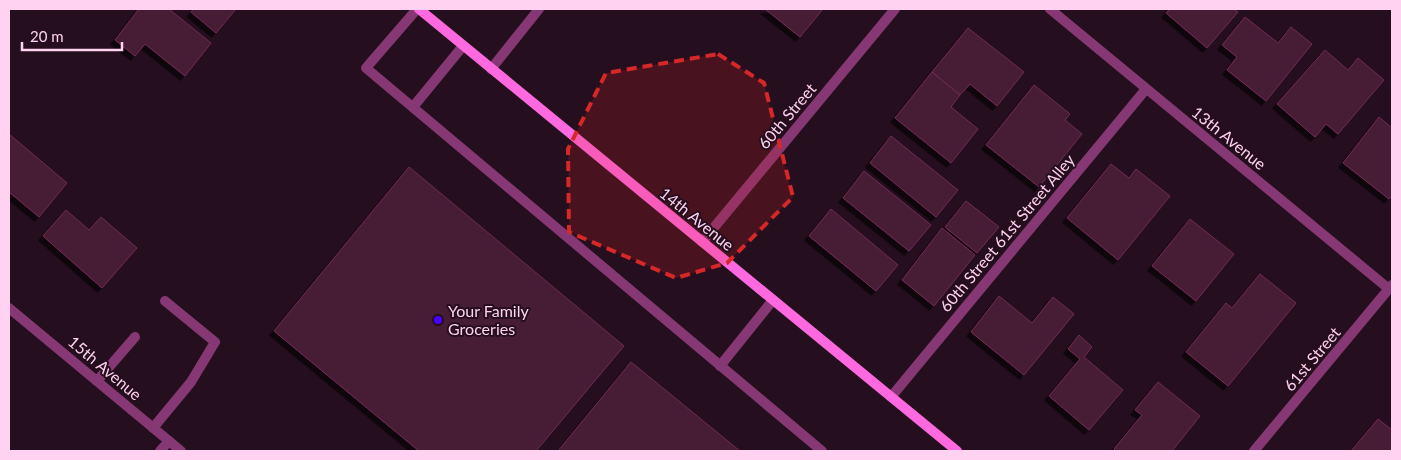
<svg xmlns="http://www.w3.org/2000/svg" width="1401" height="460" font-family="Lato,sans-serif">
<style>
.building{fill:#461a35;stroke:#732b57;filter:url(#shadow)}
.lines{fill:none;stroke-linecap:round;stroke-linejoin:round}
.lane{stroke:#853873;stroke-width:10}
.street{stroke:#853873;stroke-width:10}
.secondary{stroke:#ff69df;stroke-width:10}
.marked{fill:#d62828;fill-opacity:0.2;stroke:#d62828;stroke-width:4;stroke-dasharray:10 6;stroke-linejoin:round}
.poi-dot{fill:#4900fd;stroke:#250e1d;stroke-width:2}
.labels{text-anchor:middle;stroke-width:4;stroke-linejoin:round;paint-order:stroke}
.street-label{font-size:16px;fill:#ffd2f1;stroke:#250e1d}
.poi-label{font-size:16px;fill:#ffd2f1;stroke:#250e1d;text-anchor:start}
</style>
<defs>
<filter id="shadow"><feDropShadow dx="-4.5" dy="4.5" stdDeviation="0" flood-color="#0009"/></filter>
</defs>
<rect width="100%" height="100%" fill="#250e1d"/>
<!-- building -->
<g class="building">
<polygon points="139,9 169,9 211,43 185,76 145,44 135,56 115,40"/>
<polygon points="194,9 236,9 216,33 191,12"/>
<polygon points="765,9 823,9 800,37"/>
<polygon points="1170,9 1233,9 1238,12 1207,48 1166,13"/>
<polygon points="1245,17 1278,43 1291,27 1312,44 1266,101 1227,70 1237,57 1222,45"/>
<polygon points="968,28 1024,72 997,106 970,84 960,95 932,72"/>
<polygon points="1325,50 1348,70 1358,58 1384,80 1338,134 1326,124 1315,137 1277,104"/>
<polygon points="932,72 960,95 951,107 978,129 951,163 895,118"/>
<polygon points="1034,85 1070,114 1065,120 1082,134 1039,187 986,145"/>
<polygon points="1379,117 1392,128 1392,195 1389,199 1343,163"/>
<polygon points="9,134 67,183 39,217 9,192"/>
<polygon points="891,136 958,190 936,217 870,163"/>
<polygon points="1111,164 1129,178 1136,169 1170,196 1118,260 1067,218"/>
<polygon points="409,167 624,346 536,451 419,451 274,331"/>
<polygon points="864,171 931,225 909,251 843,198"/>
<polygon points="966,201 999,227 977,253 945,227"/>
<polygon points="831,209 898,265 876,291 809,236"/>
<polygon points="66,210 89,230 101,217 137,248 102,288 43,236"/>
<polygon points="1190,219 1234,254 1196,301 1152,266"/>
<polygon points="942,228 975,255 934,306 902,280"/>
<polygon points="1260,274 1296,303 1228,386 1186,352 1226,303 1232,308"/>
<polygon points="999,296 1032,323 1053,297 1074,314 1024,375 971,332"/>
<polygon points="1079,335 1092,347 1084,357 1123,390 1089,430 1049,396 1080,359 1068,349"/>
<polygon points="631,362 740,451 558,451"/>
<polygon points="1158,382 1200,416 1172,451 1116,451 1114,449 1142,415 1135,410"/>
<polygon points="1378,419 1392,430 1392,451 1351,451"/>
</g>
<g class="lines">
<!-- lane -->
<g class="lane">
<polyline points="417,9 366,68 822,451"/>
<polyline points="491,69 539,9"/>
<polyline points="413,107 463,46"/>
<polyline points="720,366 773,300"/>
<polyline points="97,381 135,337"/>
<polyline points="891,397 1146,89"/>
<polyline points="153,428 191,382 215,342 165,301"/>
<polyline points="160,451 169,441"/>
</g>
<!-- street -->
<g class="street">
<polyline points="1050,9 1389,289"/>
<polyline points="702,242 895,9"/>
<polyline points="9,308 181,451"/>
<polyline points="1254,451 1392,285"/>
</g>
<!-- secondary -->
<polyline class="secondary" points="419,9 957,451"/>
</g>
<!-- marked area -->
<path class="marked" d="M 718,54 L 764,83 L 793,197 L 727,263 L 676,278 L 569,232 L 568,149 L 606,73 Z"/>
<!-- markers -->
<circle class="poi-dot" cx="438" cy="320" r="5"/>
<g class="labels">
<!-- street labels -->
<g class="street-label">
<text transform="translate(787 116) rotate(-50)" y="6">60th Street</text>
<text transform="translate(1229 138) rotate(39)" y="6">13th Avenue</text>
<text transform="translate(697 219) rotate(39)" y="6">14th Avenue</text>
<text transform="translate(1007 233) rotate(-50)" y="6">60th Street 61st Street Alley</text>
<text transform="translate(1312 359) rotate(-50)" y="6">61st Street</text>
<text transform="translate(105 368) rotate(40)" y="6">15th Avenue</text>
</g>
<!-- poi labels -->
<g class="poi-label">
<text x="448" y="317">Your Family<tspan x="448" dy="18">Groceries</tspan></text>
</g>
</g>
<!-- border -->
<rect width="1401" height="460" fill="none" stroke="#ffd2f1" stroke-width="20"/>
<!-- scale -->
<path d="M22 42v8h100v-8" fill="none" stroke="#ffd2f1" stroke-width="2.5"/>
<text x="30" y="42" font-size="15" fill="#ffd2f1" stroke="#250e1d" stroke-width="4" paint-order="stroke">20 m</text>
</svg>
